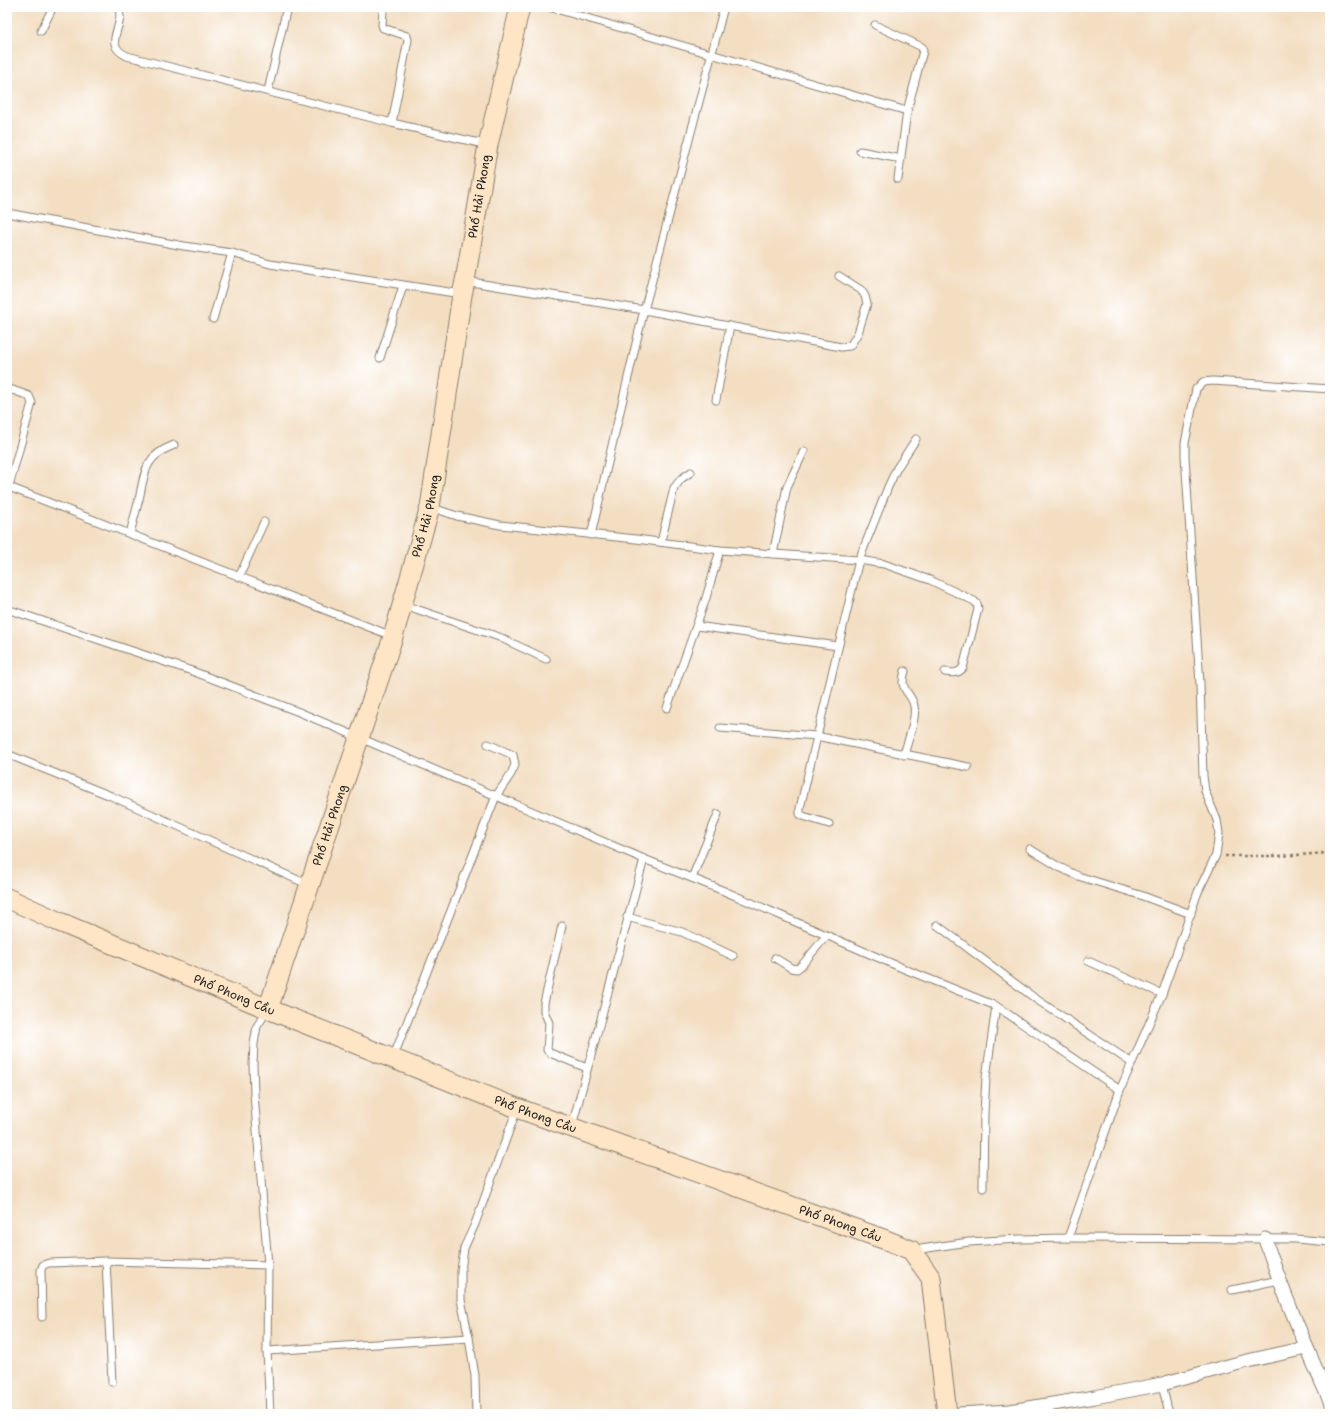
<svg xmlns="http://www.w3.org/2000/svg" width="1337" height="1421" font-family="'Shantell Sans',sans-serif">
<style>
.lines{fill:none;stroke-linecap:round;stroke-linejoin:round}
.lane-casing{stroke:#887d6f;stroke-width:9}
.street-casing{stroke:#887d6f;stroke-width:15}
.secondary-casing{stroke:#887d6f;stroke-width:21}
.path{stroke:#887d6f;stroke-width:2.5;stroke-dasharray:3 3;stroke-linecap:butt}
.lane{stroke:#fff;stroke-width:7}
.street{stroke:#fff;stroke-width:13}
.secondary{stroke:#fee5c5;stroke-width:19}
.labels{text-anchor:middle;stroke-width:3;stroke-linejoin:round;paint-order:stroke}
.street-label{font-size:12px;fill:#1c1c1c;stroke:#fff}
</style>
<rect width="100%" height="100%" fill="#fff"/>
<filter id="ink" filterUnits="userSpaceOnUse"><feTurbulence type="fractalNoise" baseFrequency=".025" numOctaves="2"/><feDisplacementMap in="SourceGraphic" scale="8" xChannelSelector="R" yChannelSelector="G"/><feConvolveMatrix kernelMatrix="1 2 1 2 8 2 1 2 1" color-interpolation-filters="sRGB"/></filter>
<filter id="wash" filterUnits="userSpaceOnUse"><feTurbulence type="fractalNoise" baseFrequency=".012" numOctaves="4" result="noise"/><feDisplacementMap in="SourceGraphic" scale="16" xChannelSelector="R" yChannelSelector="G"/><feGaussianBlur stdDeviation="0.9" result="paint"/><feColorMatrix in="noise" values="0 0 0 0 0 0 0 0 0 0 0 0 0 0 0 0 0 1.4 0 .05"/><feComposite in="paint" operator="in"/></filter>
<g filter="url(#wash)">
<rect width="100%" height="100%" fill="#f3dec2"/>
</g>
<g filter="url(#ink)">
<g class="lines">
<defs>
<g id="lane">
<path d="M 118,7 C 127,26 100,43 127,56 L 392,123 L 488,145"/>
<polyline points="549,7 907,111 923,51 922,47 875,25"/>
<polyline points="383,11 382,25 383,28 407,36 408,40 392,123"/>
<polyline points="41,31 53,7"/>
<polyline points="268,91 287,7"/>
<polyline points="860,151 901,159"/>
<polyline points="898,179 907,111"/>
<polyline points="7,213 184,246 232,253 270,264 461,294"/>
<polyline points="465,281 644,310 841,347 850,346 858,333 867,304 865,296 861,290 839,276"/>
<polyline points="213,319 232,253"/>
<polyline points="380,358 403,286"/>
<polyline points="7,388 29,396 32,403 7,493"/>
<polyline points="716,400 730,326"/>
<polyline points="9,487 392,636"/>
<path d="M 430,507 L 457,516 L 500,525 L 636,539 L 720,550 L 859,560 L 884,564 L 930,580 L 974,601 L 977,604 L 978,609 L 963,668 C 958,674 952,673 945,672"/>
<path d="M 130,534 C 133,521 137,508 140,495 C 145,469 146,456 174,445"/>
<polyline points="591,535 642,318 724,7"/>
<polyline points="661,542 674,488 681,479 691,472"/>
<polyline points="773,554 787,487 804,451"/>
<polyline points="239,577 264,522"/>
<polyline points="404,605 499,637 546,659"/>
<polyline points="7,609 192,671 299,712 644,859 724,891 907,970 996,1006 1120,1090"/>
<polyline points="697,626 838,646"/>
<polyline points="667,708 706,598 720,550"/>
<polyline points="720,728 816,736 968,767"/>
<polyline points="7,754 111,796 309,885"/>
<path d="M 904,755 C 907,742 917,719 914,706 C 913,697 904,692 903,683 C 903,679 904,674 905,671"/>
<polyline points="829,824 803,816 800,814 800,808 859,560 888,487 897,468 916,439"/>
<polyline points="1030,849 1059,867 1078,876 1140,895 1191,914"/>
<polyline points="692,878 718,814"/>
<polyline points="627,917 682,932 733,956"/>
<polyline points="937,925 1036,999 1132,1063"/>
<polyline points="562,926 544,1003 544,1011 549,1023 547,1050 550,1053 587,1068"/>
<polyline points="775,958 791,968 797,969 802,965 826,936"/>
<polyline points="1088,961 1162,994"/>
<polyline points="268,1010 257,1026 254,1044 253,1064 254,1094 268,1265 267,1351 270,1414"/>
<polyline points="393,1058 496,796 511,774 515,765 513,755 488,744"/>
<polyline points="572,1126 644,859"/>
<polyline points="983,1188 984,1113 986,1078 996,1006"/>
<polyline points="1068,1238 1296,1239 1330,1242"/>
<polyline points="914,1250 969,1242 1019,1239 1068,1238 1120,1090 1162,994 1198,892 1216,855 1219,833 1217,820 1205,791 1203,776 1200,684 1185,456 1185,443 1196,389 1203,382 1213,381 1330,389"/>
<polyline points="106,1261 112,1382"/>
<polyline points="1232,1290 1279,1280"/>
<polyline points="42,1317 41,1270 43,1265 49,1263 106,1261 268,1265"/>
<polyline points="267,1351 469,1338"/>
<polyline points="1162,1384 1169,1414"/>
<polyline points="476,1414 475,1376 469,1338 461,1300 461,1271 464,1248 475,1224 517,1109"/>
</g>
<g id="street">
<path d="M 1265,1239 C 1283,1294 1306,1347 1330,1401"/>
<polyline points="959,1414 1010,1411 1095,1397 1162,1384 1243,1362 1306,1348"/>
</g>
<g id="secondary">
<path id="s1" d="M 7,898 L 57,921 L 268,1009 L 517,1108 L 886,1240 L 911,1250 L 931,1278 L 947,1414"/>
<path id="s2" d="M 268,1009 L 393,637 L 430,507 L 462,295 L 465,281 L 488,145 L 520,7"/>
</g>
</defs>
<!-- lane casing -->
<use href="#lane" class="lane-casing"/>
<!-- street casing -->
<use href="#street" class="street-casing"/>
<!-- secondary casing -->
<use href="#secondary" class="secondary-casing"/>
<!-- path -->
<polyline class="path" points="1225,856 1278,856 1330,853"/>
<!-- lane -->
<use href="#lane" class="lane"/>
<!-- street -->
<use href="#street" class="street"/>
<!-- secondary -->
<use href="#secondary" class="secondary"/>
</g>
</g>
<g class="labels">
<!-- street labels -->
<g class="street-label">
<text dy="4" stroke="none"><textPath href="#s2" startOffset="842">Phố Hải Phong</textPath></text>
<text dy="4" stroke="none"><textPath href="#s2" startOffset="518">Phố Hải Phong</textPath></text>
<text dy="4" stroke="none"><textPath href="#s2" startOffset="194">Phố Hải Phong</textPath></text>
<text dy="4" stroke="none"><textPath href="#s1" startOffset="247">Phố Phong Cầu</textPath></text>
<text dy="4" stroke="none"><textPath href="#s1" startOffset="571">Phố Phong Cầu</textPath></text>
<text dy="4" stroke="none"><textPath href="#s1" startOffset="895">Phố Phong Cầu</textPath></text>
</g>
</g>
<!-- margin -->
<rect width="1337" height="1421" fill="none" stroke="#fff" stroke-width="24"/>
</svg>
